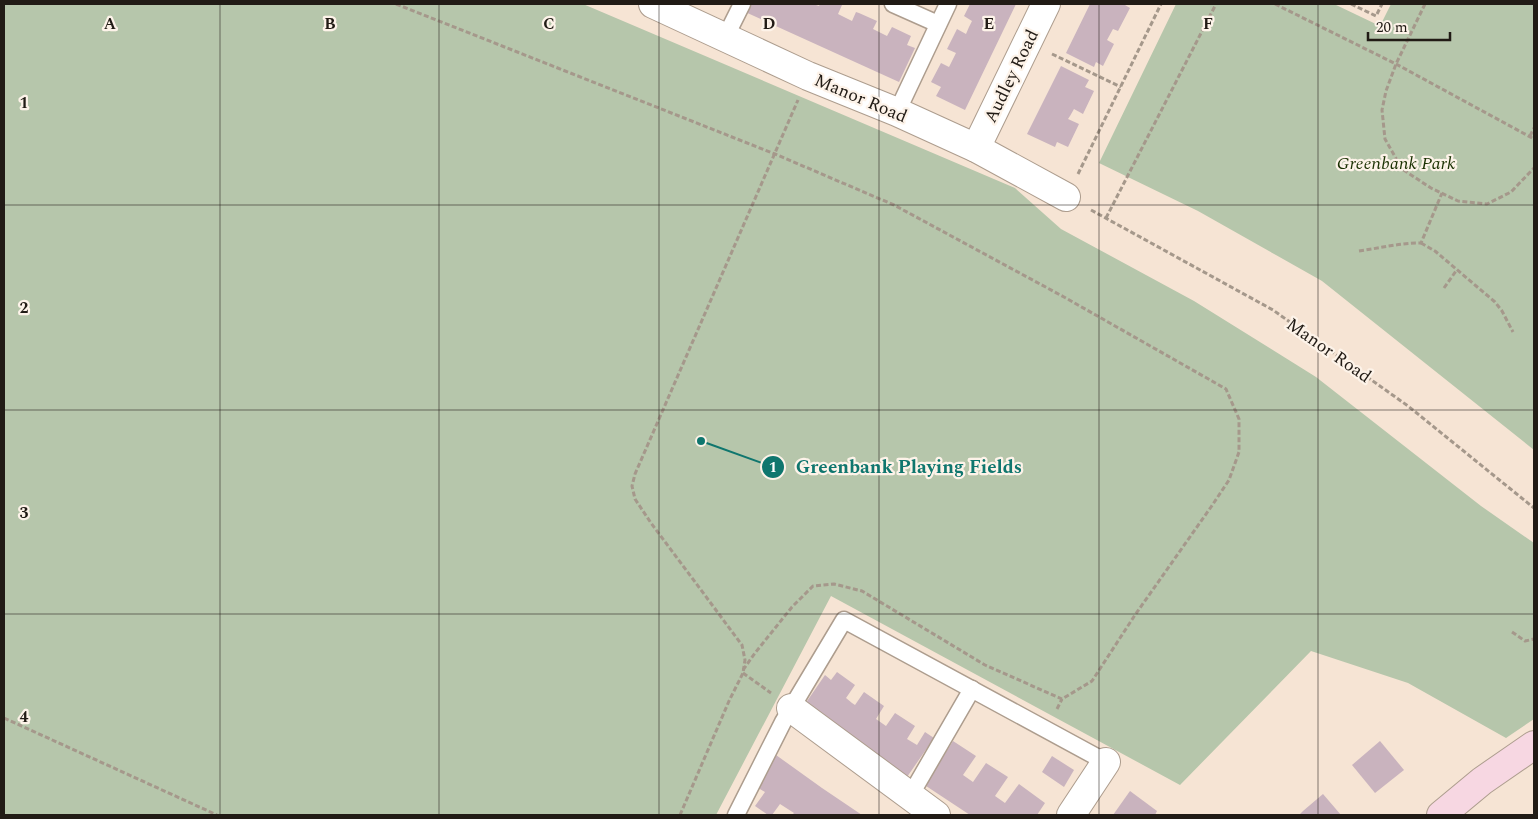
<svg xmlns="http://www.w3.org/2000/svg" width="1538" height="819" font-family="Spectral,serif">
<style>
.green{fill:#b6c6ab}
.building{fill:#c9b3be}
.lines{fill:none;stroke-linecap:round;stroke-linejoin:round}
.service-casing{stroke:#ad9d8e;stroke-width:19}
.minor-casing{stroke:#ad9d8e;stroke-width:30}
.secondary-casing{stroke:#ad9d8e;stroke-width:30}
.path{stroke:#a5988b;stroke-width:3;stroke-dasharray:5 2.5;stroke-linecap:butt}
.service{stroke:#fff;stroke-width:16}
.minor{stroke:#fff;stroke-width:28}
.secondary{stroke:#f7d7e2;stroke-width:28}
.grid{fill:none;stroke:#211b15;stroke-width:1;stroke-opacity:0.55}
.labels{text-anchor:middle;stroke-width:4.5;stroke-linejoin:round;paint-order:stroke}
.street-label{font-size:18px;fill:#211b15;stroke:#fdf3e9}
.park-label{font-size:18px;font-style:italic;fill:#1a3102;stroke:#fdf3e9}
.grid-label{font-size:16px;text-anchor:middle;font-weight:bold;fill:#211b15;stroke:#fdf3e9;stroke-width:4.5;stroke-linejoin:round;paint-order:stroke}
.leader{fill:none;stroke:#0f766e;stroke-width:2}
.callout-dot{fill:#0f766e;stroke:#fdf3e9;stroke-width:2}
.mark-label{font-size:15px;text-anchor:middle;font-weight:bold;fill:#fff}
.callout-label{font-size:19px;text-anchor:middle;font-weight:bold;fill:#0f766e;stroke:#fdf3e9;stroke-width:4.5;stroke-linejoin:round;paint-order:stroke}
</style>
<rect width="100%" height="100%" fill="#f6e4d4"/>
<!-- green -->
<g class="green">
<polygon points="4,4 583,4 1015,188 1061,229 1194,301 1316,377 1481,506 1534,543 1534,719 1506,738 1408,683 1311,651 1180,785 831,596 716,815 4,815"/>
<polygon points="1176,4 1334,4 1380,26 1391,4 1534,4 1534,450 1322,281 1198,211 1099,163"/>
</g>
<!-- building -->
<g class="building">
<polygon points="746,4 813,4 819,6 820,4 839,4 842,5 838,14 852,21 856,12 859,13 877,21 873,29 887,36 892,27 911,36 907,45 915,48 899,82 743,11"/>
<polygon points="970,4 1016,4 965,110 936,96 941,87 931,82 941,63 949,67 956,53 947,49 957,29 966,34 969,27 972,21 964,16"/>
<polygon points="1090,4 1125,4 1125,5 1130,8 1118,31 1113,29 1107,40 1114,44 1103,66 1096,62 1094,67 1066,53"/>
<polygon points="1061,66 1089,80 1085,87 1094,91 1083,114 1074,109 1070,116 1068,119 1079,124 1068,147 1057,142 1055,147 1027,134"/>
<polygon points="837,672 855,685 846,698 852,703 855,705 864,692 884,706 876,719 886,726 895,713 915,726 907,739 917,745 925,732 934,738 907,777 803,707 825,675 831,680"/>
<polygon points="953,741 976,756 963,775 973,782 986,763 1008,777 995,796 1005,803 1019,784 1045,803 1037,815 970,815 920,782 936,757 941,760"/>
<polygon points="1380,741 1404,770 1375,793 1352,765"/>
<polygon points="776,755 822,788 862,815 792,815 794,813 780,804 772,815 768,815 755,806 765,792 755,786"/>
<polygon points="1052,756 1074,770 1064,787 1042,772"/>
<polygon points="1130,791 1157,811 1155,815 1113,815"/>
<polygon points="1323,794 1341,815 1299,815 1303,811"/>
</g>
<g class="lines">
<defs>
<g id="service">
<polyline points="893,4 938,24"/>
<polyline points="725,38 742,4"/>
<polyline points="897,112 948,4"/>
<polyline points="910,796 972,689"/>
<polyline points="736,815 783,722 844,620 1106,762"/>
</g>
<g id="minor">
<polyline points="653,4 808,76 897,112 976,148 1066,197"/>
<polyline points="976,148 1046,4"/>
<polyline points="791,708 936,815"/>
<polyline points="1071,815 1106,762"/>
</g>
<polyline id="secondary" points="1441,815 1482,781 1534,745"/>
</defs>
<!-- service casing -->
<use href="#service" class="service-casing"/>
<!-- minor casing -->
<use href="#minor" class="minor-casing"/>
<!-- secondary casing -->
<use href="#secondary" class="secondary-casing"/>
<!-- path -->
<g class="path">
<polyline points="396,4 775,154 894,205 1064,297 1226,389 1239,419 1239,452 1229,480 1211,507 1135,615 1092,681 1062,699 985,665 862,591 834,584 813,586 792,607 755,653 743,670"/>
<polyline points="1275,4 1396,64 1534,139"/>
<polyline points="1351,4 1376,16 1382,4"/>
<polyline points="1425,4 1396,64 1386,91 1382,110 1385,139 1402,169 1431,188 1458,201 1487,204 1511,192 1534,168"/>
<polyline points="1052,54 1121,87"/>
<polyline points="1530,136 1534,128"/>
<polyline points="1078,174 1161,4"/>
<polyline points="1091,210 1273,310 1408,406 1534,508"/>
<polyline points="1106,218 1216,4"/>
<polyline points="1421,243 1435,251 1495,302 1502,311 1513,332"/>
<path d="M 1359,251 C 1380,248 1400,243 1421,243 L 1442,193"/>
<polyline points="1444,288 1456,271"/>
<polyline points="1512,632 1525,641 1534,639"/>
<polyline points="743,673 771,693"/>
<polyline points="1057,709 1062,699"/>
<polyline points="4,718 217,815"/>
<polyline points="680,815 729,701 743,673 745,660 742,645 651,523 635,499 632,486 635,474 798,100"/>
</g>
<!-- service -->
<use href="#service" class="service"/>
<!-- minor -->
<use href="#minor" class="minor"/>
<!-- secondary -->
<use href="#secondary" class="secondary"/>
</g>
<!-- grid -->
<path class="grid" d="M 220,4 L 220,815M 439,4 L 439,815M 659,4 L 659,815M 879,4 L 879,815M 1099,4 L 1099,815M 1318,4 L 1318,815M 4,205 L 1534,205M 4,410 L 1534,410M 4,614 L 1534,614"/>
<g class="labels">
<!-- street labels -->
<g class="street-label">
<text transform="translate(1011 76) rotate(-64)" y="6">Audley Road</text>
<text transform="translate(861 98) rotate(23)" y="6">Manor Road</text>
<text transform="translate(1329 350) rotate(35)" y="6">Manor Road</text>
</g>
<!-- park labels -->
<g class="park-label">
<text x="1396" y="169">Greenbank Park</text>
</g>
</g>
<g class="grid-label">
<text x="110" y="29">A</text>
<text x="330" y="29">B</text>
<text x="549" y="29">C</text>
<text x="769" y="29">D</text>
<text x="989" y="29">E</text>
<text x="1208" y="29">F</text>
<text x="24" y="108">1</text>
<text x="24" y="313">2</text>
<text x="24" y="518">3</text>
<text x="24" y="722">4</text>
</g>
<!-- callouts -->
<path class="leader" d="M701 441L773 467"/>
<g class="callout-dot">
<circle cx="701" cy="441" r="5"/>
<circle cx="773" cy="467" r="12"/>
</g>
<g class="mark-label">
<text x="773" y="472">1</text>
</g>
<g class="callout-label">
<text x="909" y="473">Greenbank Playing Fields</text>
</g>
<!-- border -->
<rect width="1538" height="819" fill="none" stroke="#211b15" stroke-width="10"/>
<!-- scale -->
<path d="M1368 32v8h82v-8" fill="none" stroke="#211b15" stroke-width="2.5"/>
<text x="1376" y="32" font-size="15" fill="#211b15" stroke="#fdf3e9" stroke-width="4" paint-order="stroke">20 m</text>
</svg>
